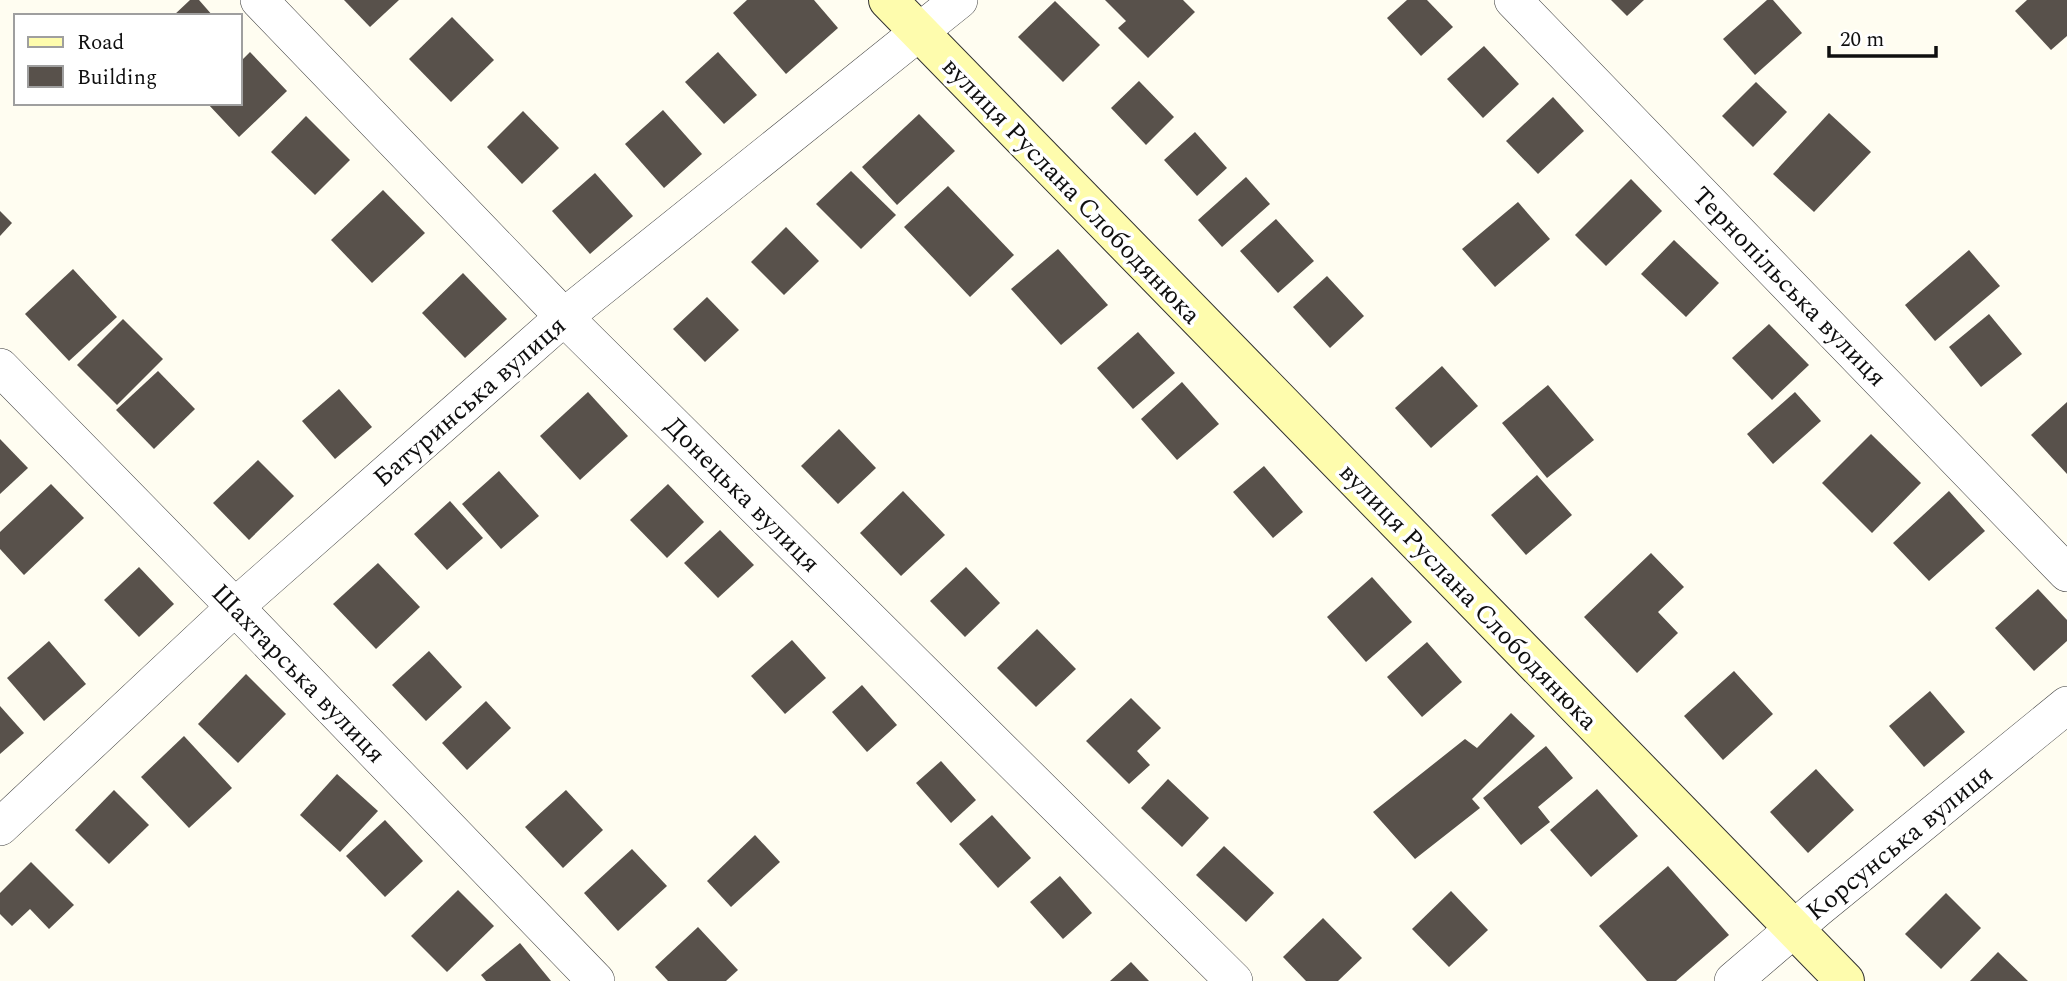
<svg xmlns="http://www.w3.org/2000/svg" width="2067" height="981" font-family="Spectral,serif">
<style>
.building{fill:#58514b}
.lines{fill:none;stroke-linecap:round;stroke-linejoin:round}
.minor-casing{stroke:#424242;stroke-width:38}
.secondary-casing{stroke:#313131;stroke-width:40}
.minor{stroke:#fff;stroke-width:37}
.secondary{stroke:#fefcad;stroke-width:38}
.labels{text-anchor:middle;stroke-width:7;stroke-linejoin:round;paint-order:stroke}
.street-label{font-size:26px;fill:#0f0f0f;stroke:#fff}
</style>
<rect width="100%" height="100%" fill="#fffdf1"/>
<!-- building -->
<g class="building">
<polygon points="190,0 199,0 213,16 173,16"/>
<polygon points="344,0 399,0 370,27"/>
<polygon points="747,0 814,0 838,28 786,74 733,13"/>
<polygon points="1105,0 1183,0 1195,12 1148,58 1118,28 1126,21"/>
<polygon points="1407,0 1427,0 1453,27 1421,56 1387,18"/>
<polygon points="1611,0 1644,0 1627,16"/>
<polygon points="1767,0 1773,0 1802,33 1755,75 1723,39"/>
<polygon points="2027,0 2067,0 2067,36 2051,50 2015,11"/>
<polygon points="1055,1 1100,45 1063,82 1018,37"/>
<polygon points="452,17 494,60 451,102 409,59"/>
<polygon points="1484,46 1519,84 1483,118 1447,79"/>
<polygon points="250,52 287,91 239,137 207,103 240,103 240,62"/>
<polygon points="718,52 757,95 724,124 685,82"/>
<polygon points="1139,81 1174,117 1146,145 1111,108"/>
<polygon points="1756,82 1787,112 1753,147 1722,116"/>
<polygon points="1553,97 1584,131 1538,174 1506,141"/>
<polygon points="663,110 702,154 664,188 625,144"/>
<polygon points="523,111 559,148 522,184 487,147"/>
<polygon points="1829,113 1871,152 1814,212 1773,174"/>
<polygon points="919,114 955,151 897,205 862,167"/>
<polygon points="306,116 350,160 315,195 271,152"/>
<polygon points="1195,132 1227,168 1197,196 1164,160"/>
<polygon points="851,171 896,215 861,249 816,204"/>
<polygon points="595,173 633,216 590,254 552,211"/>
<polygon points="1246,177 1270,204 1222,247 1198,220"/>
<polygon points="1631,179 1662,211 1606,266 1575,235"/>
<polygon points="948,186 1014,255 970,297 904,227"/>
<polygon points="383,190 425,233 372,283 331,240"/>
<polygon points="1518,202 1550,239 1495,287 1462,249"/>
<polygon points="0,211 12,223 0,236"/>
<polygon points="1276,219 1314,261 1278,293 1240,251"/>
<polygon points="786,227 819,261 784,295 751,262"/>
<polygon points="1674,240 1719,283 1686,317 1641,274"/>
<polygon points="1058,249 1108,305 1061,345 1011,289"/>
<polygon points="1969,250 2000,286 1935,341 1905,305"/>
<polygon points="73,269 117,317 69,361 25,314"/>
<polygon points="463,273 507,319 465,358 422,313"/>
<polygon points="1327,276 1364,316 1330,348 1293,307"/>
<polygon points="707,297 739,330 705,362 673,329"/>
<polygon points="1989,314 2022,354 1981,387 1949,347"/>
<polygon points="123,319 163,359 117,405 77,365"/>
<polygon points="1769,324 1809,365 1772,400 1732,358"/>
<polygon points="1138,332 1175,373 1133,409 1097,368"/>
<polygon points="1442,366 1478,406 1431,448 1395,408"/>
<polygon points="158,371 195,409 154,449 116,410"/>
<polygon points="1182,382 1219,424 1177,460 1141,419"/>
<polygon points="1548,385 1594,440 1547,478 1502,423"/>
<polygon points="339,389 372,427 335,459 302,421"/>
<polygon points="588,392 628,436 580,480 540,436"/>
<polygon points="1795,392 1821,421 1773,464 1747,434"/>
<polygon points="2067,402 2067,474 2031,435"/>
<polygon points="839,429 876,468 838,504 801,466"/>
<polygon points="1871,434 1921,483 1872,533 1822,483"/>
<polygon points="0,439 28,468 0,494"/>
<polygon points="258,460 294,496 249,540 213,503"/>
<polygon points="1264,466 1303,512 1273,538 1233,492"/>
<polygon points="499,471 539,516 501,549 462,504"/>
<polygon points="1537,475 1572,515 1526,555 1491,515"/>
<polygon points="51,484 84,518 24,575 0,549 0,532"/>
<polygon points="668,484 704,522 667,558 630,520"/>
<polygon points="903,491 945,535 901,576 860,533"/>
<polygon points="1949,491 1985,531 1929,581 1893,543"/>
<polygon points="450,501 483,538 447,570 414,534"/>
<polygon points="720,530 754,565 718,598 684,563"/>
<polygon points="1651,553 1684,587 1658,612 1678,633 1637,673 1584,617"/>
<polygon points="378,563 420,607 376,649 333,604"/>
<polygon points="139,567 174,604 139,637 104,600"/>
<polygon points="966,567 1000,603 965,637 930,601"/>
<polygon points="1372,577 1412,622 1366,662 1327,617"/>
<polygon points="2038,589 2067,620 2067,641 2034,671 1995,628"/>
<polygon points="1037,629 1076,669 1036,707 997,668"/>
<polygon points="792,640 826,678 785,714 751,676"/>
<polygon points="49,641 86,684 44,721 7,678"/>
<polygon points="1427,642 1462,682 1422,717 1387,677"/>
<polygon points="429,651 462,687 426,721 392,685"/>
<polygon points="1734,671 1773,714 1723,760 1684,716"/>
<polygon points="246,674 286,714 238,763 198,724"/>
<polygon points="862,685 897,725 867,752 832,712"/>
<polygon points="1930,691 1965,732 1924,767 1889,726"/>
<polygon points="1131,698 1161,728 1137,751 1150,765 1129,784 1086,741"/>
<polygon points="486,701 511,728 467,770 442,743"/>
<polygon points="0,706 24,733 0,754"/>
<polygon points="1511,713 1535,736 1472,799 1480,808 1415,859 1373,812 1465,739 1477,748"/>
<polygon points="184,736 232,788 189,828 141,777"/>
<polygon points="1546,746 1573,778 1538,807 1550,822 1521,845 1483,798"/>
<polygon points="941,761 976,800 951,823 916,783"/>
<polygon points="1816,769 1854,810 1808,853 1770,812"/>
<polygon points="337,774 378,811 340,852 300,815"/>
<polygon points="1168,779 1209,818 1182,847 1141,808"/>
<polygon points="1597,789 1638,836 1591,877 1550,830"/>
<polygon points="114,790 149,825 109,864 75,830"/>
<polygon points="566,790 603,830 563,868 525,827"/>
<polygon points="992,815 1031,858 998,888 959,844"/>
<polygon points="385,820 423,861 385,897 346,856"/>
<polygon points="755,835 780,862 731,907 707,881"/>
<polygon points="1224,846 1274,893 1246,922 1196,875"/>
<polygon points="632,849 667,886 618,931 584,893"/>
<polygon points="31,862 74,905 49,929 30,909 12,926 0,914 0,893"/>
<polygon points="1668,866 1729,935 1676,981 1647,981 1599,926"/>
<polygon points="1060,876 1092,913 1063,939 1030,902"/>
<polygon points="458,890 494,926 447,972 411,936"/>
<polygon points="1451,891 1488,930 1449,967 1412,929"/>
<polygon points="1946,893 1981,928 1941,969 1905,934"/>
<polygon points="1323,918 1362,958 1338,981 1306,981 1283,957"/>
<polygon points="698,927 738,970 726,981 668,981 655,967"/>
<polygon points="520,943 551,981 486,981 481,975"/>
<polygon points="1998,952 2028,981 1970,981"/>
<polygon points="1131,962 1149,981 1110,981"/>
</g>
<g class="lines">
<defs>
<g id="minor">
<polyline points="259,0 564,317 1234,981"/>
<polyline points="1513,0 2067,573"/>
<polyline points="0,367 235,607 596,981"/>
<polyline points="0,827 235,607 564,317 959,0"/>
<polyline points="1733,981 1817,909 2067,705"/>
</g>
<polyline id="secondary" points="888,0 1845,981"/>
</defs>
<!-- minor casing -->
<use href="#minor" class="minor-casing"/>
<!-- secondary casing -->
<use href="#secondary" class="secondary-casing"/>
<!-- minor -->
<use href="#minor" class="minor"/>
<!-- secondary -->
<use href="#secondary" class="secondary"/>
</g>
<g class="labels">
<!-- street labels -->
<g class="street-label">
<text transform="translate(1072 190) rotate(46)" y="9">вулиця Руслана Слободянюка</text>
<text transform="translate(1790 286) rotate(46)" y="9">Тернопільська вулиця</text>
<text transform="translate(469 401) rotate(-41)" y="9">Батуринська вулиця</text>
<text transform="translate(743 494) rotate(45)" y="9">Донецька вулиця</text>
<text transform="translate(1469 596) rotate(46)" y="9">вулиця Руслана Слободянюка</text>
<text transform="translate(299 673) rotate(46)" y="9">Шахтарська вулиця</text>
<text transform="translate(1899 842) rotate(-39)" y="9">Корсунська вулиця</text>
</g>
</g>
<!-- legend -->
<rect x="14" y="14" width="228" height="91" fill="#ffffff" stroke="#9f9f9f" stroke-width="2"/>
<rect x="28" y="37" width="35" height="10" fill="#fefcad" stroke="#9f9f9f" stroke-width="2"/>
<text x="77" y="49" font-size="21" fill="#0f0f0f">Road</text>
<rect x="28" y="66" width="35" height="21" fill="#58514b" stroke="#9f9f9f" stroke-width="2"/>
<text x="77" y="84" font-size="21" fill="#0f0f0f">Building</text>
<!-- scale -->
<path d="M1829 46v10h107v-10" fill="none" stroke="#0f0f0f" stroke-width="3.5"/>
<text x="1840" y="46" font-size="21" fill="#0f0f0f" stroke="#ffffff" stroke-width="5" paint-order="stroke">20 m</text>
</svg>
